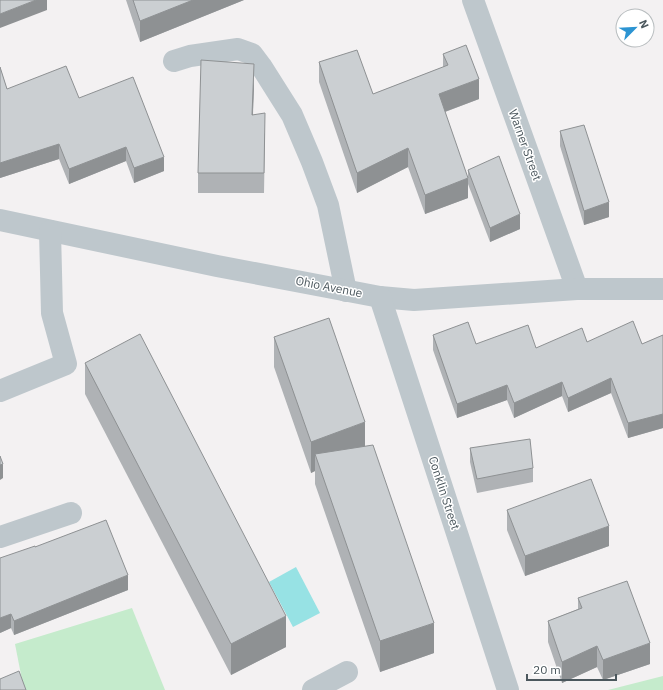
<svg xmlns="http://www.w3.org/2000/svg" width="663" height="690" font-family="'IBM Plex Sans',sans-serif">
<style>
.green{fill:#c5ebcc}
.water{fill:#97e2e4}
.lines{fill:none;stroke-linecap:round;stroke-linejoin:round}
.minor{stroke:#bec7cc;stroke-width:22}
.wall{fill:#afb2b5}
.shaded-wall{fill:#8e9193}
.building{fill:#cbcfd2;stroke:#8e9193}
.labels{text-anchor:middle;stroke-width:3;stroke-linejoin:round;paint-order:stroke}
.street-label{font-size:12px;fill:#4b575d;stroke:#fff}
</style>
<rect width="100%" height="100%" fill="#f3f1f2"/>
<!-- green -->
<g class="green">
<polygon points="132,608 165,690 24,690 15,644"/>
<polygon points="663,676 663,690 608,690"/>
</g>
<!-- water -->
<polygon class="water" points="296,567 320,613 293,627 269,582"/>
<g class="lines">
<!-- minor -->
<g class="minor">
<polyline points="473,0 577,289"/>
<polyline points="174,61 190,56 238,49 252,54 261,66 292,115 312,162 328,205 346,291"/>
<polyline points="0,220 217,266 380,297 414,300 577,289 663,289"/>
<polyline points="380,297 508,690"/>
<polyline points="0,391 66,364 52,313 50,231"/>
<polyline points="0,537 71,513"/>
<polyline points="313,690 347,672"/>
</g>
</g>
<!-- wall -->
<g class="wall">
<polygon points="126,0 244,0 140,42"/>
<polygon points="443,54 479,99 445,112 468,198 425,214 408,167 357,193 319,82 319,62 373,94 443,67"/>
<polygon points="0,67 7,89 79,98 164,171 134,183 126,161 69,184 59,159 0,178"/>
<polygon points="254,84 253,115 265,134 264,193 198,193 198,173"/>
<polygon points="560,131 609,217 584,225 560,146"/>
<polygon points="468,170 520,229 490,242 468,184"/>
<polygon points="433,335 476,344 536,348 587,342 642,344 663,335 663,428 628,438 611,393 568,412 562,396 514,418 507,400 457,418 433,350"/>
<polygon points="274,337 365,447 434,653 380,672 315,484 315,471 311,473 274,367"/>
<polygon points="85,363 286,647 231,675 85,394"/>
<polygon points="470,448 533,468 533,482 477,493 470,462"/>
<polygon points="507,510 609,546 525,576 507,530"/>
<polygon points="35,547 128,590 14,635 11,628 0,633"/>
<polygon points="578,598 650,664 603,680 597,667 562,683 548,642 548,621 578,609"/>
</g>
<!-- shaded-wall -->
<g class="shaded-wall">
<polygon points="36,0 47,0 47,10 0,28 0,14"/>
<polygon points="193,0 244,0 140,42 140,21"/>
<polygon points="254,64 254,84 252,135 252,115"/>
<polygon points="479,79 479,99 439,114 439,94"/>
<polygon points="59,144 59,159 0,178 0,163"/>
<polygon points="126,147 126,161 69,184 69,169"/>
<polygon points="408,148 408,167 357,193 357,173"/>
<polygon points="164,157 164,171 134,183 134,168"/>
<polygon points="468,178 468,198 425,214 425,195"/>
<polygon points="609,202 609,217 584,225 584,211"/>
<polygon points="520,214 520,229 490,242 490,228"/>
<polygon points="611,378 611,393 568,412 568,398"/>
<polygon points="562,382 562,396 514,418 514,403"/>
<polygon points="507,385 507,400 457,418 457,404"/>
<polygon points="663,414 663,428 628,438 628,423"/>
<polygon points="365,422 365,453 315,454 315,471 311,473 311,442"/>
<polygon points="3,464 3,478 0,480 0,465"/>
<polygon points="609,526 609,546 525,576 525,556"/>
<polygon points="128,575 128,590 14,635 14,621"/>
<polygon points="11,614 11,628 0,633 0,618"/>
<polygon points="286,616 286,647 231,675 231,644"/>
<polygon points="434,623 434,653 380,672 380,641"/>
<polygon points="650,643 650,664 603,680 603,660"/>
<polygon points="597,646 597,667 562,683 562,662"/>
</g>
<!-- building -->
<g class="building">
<polygon points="0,0 36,0 0,14"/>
<polygon points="133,0 193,0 140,21"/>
<polygon points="466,45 479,79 439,94 468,178 425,195 408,148 357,173 319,62 357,50 373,94 448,65 443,54"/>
<polygon points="201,60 254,64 252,115 265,113 264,173 198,173"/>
<polygon points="66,66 79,98 133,77 164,157 134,168 126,147 69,169 59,144 0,163 0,67 7,89"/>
<polygon points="584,125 609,202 584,211 560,131"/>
<polygon points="499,156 520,214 490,228 468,170"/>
<polygon points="329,318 365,422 311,442 274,337"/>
<polygon points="633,321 642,344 663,335 663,414 628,423 611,378 568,398 562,382 514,403 507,385 457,404 433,335 468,322 476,344 528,325 536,348 582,328 587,342"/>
<polygon points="140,334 286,616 231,644 85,363"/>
<polygon points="530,439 533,468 477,479 470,448"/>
<polygon points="373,445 434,623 380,641 315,454"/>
<polygon points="0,456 3,464 0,465"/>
<polygon points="591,479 609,526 525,556 507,510"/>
<polygon points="106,520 128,575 14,621 11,614 0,618 0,558 35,546 35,547"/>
<polygon points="627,581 650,643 603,660 597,646 562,662 548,621 582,608 578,598"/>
<polygon points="19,671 26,690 0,690 0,679"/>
</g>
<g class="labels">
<!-- street labels -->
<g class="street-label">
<text transform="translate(525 145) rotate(70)" y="4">Warner Street</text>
<text transform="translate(329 287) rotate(11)" y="4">Ohio Avenue</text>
<text transform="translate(444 493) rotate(72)" y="4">Conklin Street</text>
</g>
</g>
<!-- north arrow -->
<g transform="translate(635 28) rotate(66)"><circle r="19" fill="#ffffff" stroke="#b7bcbe"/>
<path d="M0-3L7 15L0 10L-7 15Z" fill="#2c94d2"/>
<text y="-6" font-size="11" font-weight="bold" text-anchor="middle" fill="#4b575d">N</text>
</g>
<!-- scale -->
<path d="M527 674v6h89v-6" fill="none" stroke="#4b575d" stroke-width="2"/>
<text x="533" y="674" font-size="12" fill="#4b575d" stroke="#ffffff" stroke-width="3" paint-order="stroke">20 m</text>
</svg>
